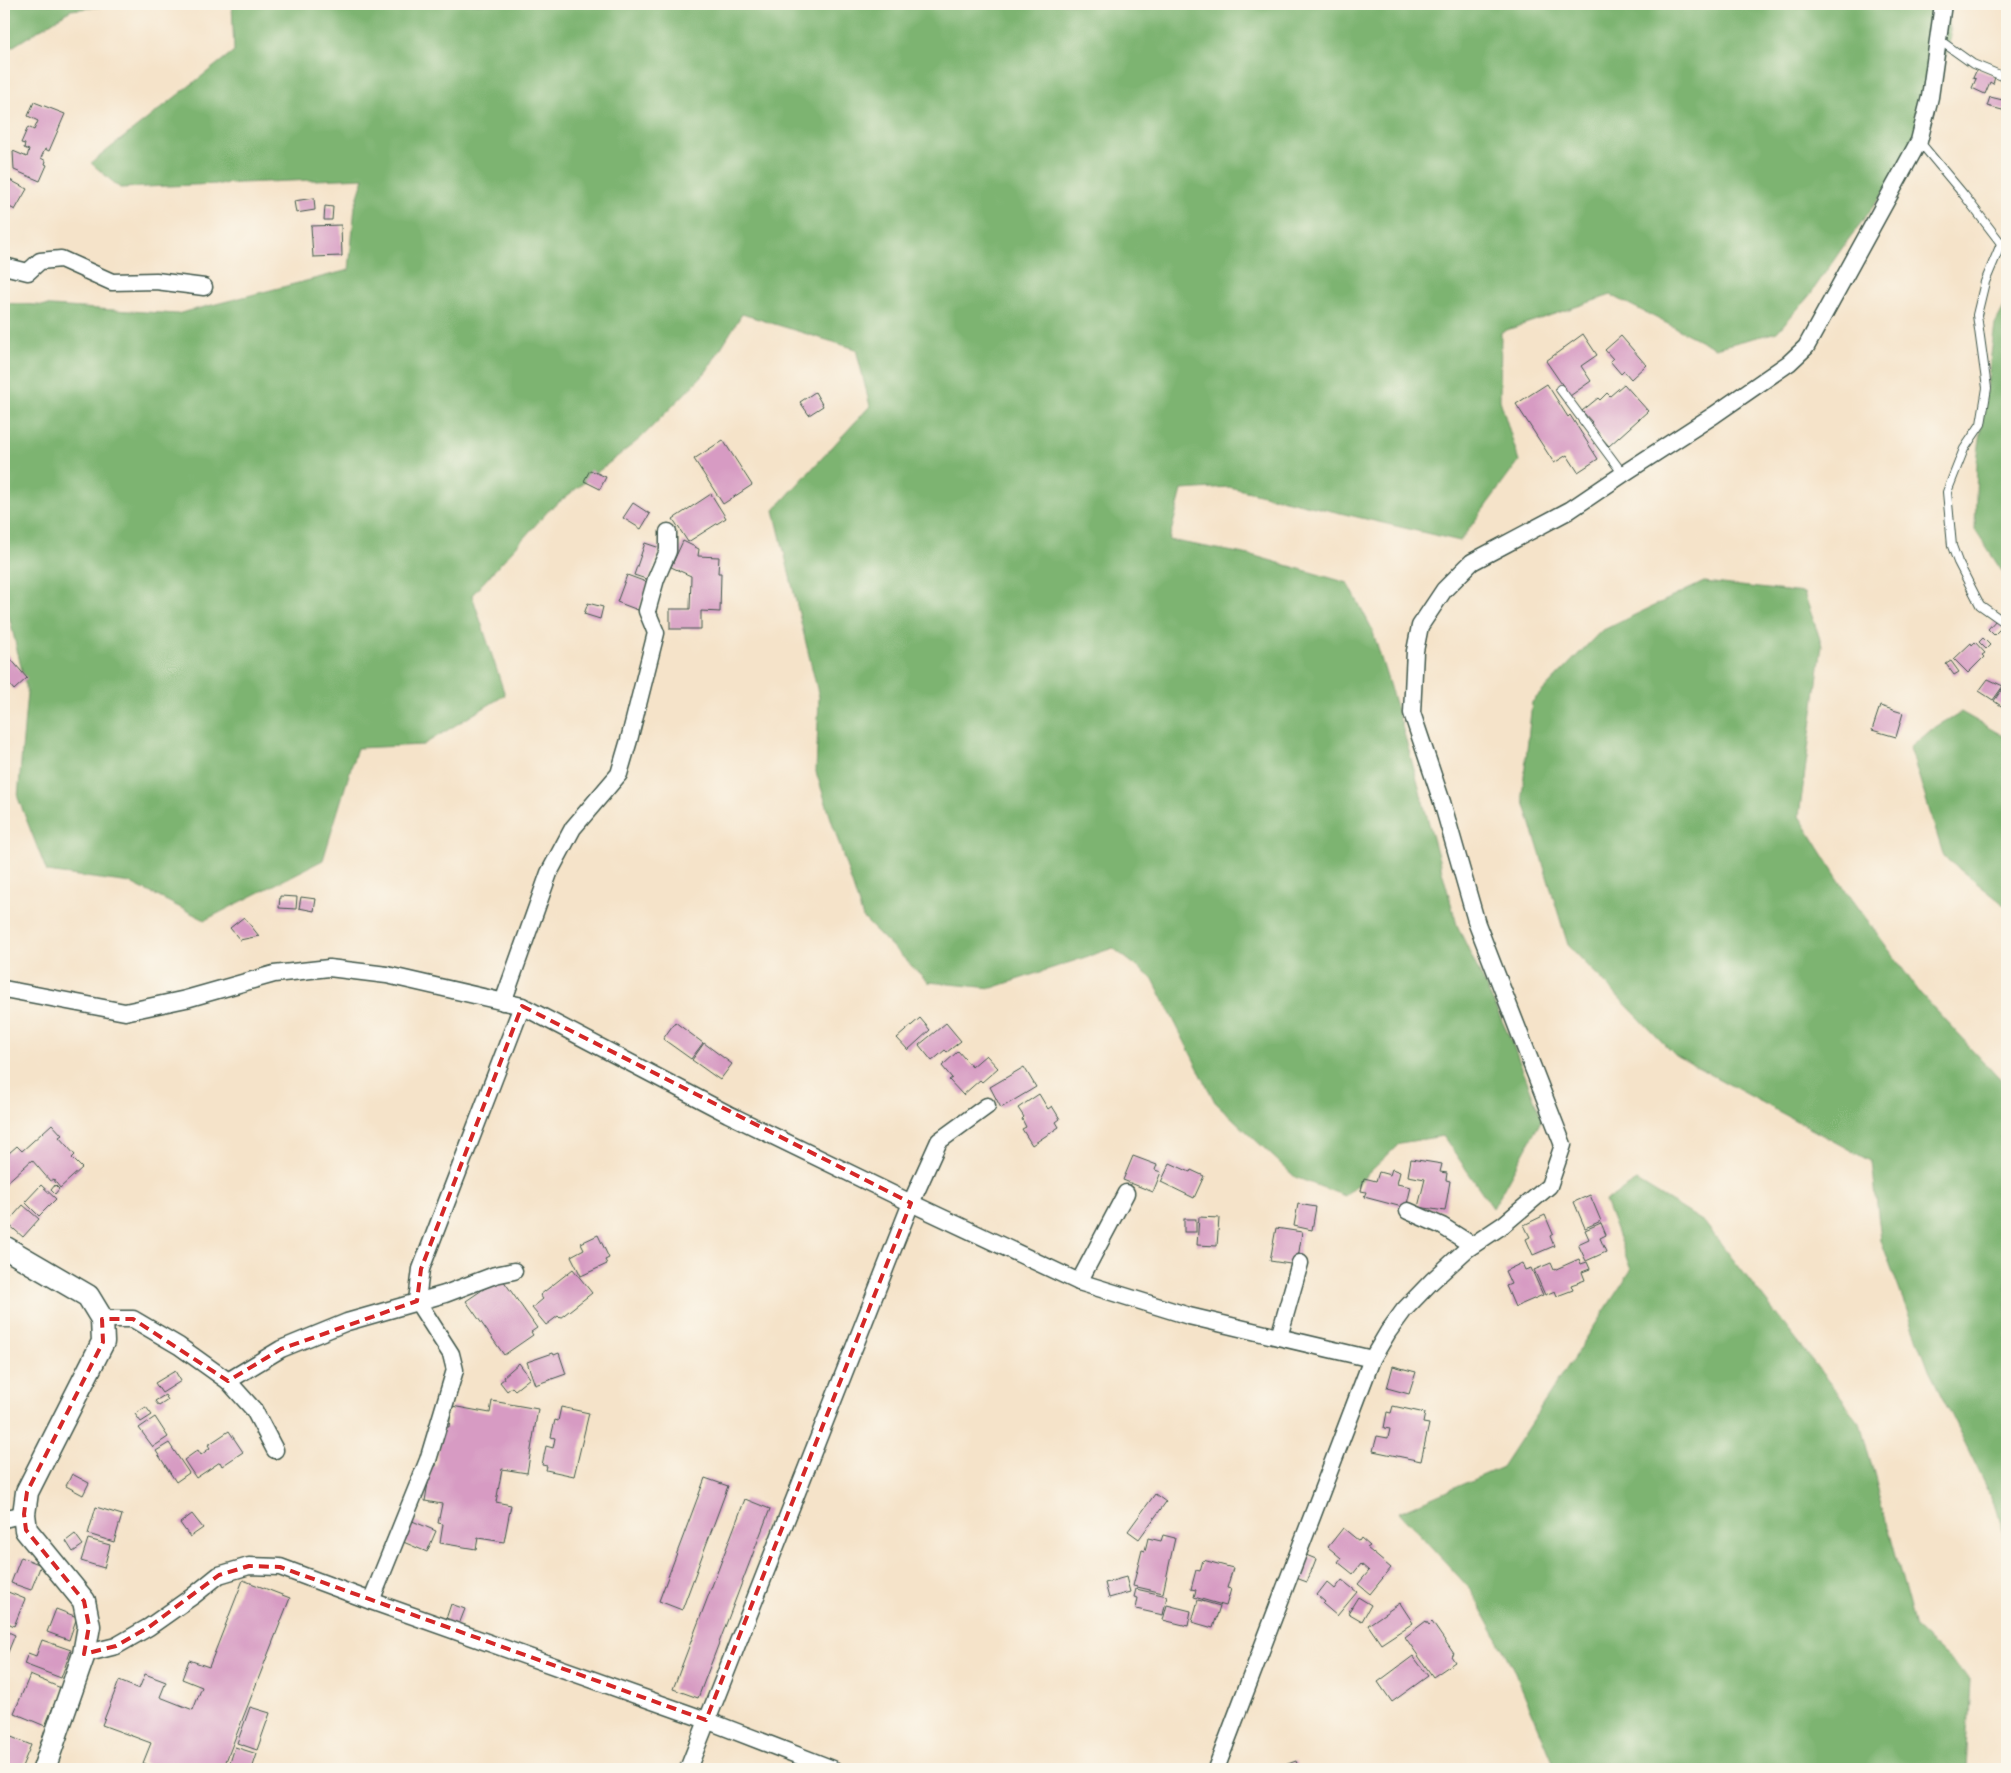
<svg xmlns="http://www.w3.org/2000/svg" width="2011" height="1773" font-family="'Patrick Hand',sans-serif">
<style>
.forest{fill:#7db471;stroke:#4e7852}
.building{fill:#d79bc3}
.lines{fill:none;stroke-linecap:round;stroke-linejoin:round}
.lane-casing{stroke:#3f564a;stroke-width:10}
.street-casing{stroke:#3f564a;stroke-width:19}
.secondary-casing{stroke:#3f564a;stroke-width:25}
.lane{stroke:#fff;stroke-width:8}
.street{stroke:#fff;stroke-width:16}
.secondary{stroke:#fff;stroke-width:22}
.marked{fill:none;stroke:#d62828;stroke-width:4;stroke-dasharray:10 6;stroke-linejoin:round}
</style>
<rect width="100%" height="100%" fill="#fbf7ec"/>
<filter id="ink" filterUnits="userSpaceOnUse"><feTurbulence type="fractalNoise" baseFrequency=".02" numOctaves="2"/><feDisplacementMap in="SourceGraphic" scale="10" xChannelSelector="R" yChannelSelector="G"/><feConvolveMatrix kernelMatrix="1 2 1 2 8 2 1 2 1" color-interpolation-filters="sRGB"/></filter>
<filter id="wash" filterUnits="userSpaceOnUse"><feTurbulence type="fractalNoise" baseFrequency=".0096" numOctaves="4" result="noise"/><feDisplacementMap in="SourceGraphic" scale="20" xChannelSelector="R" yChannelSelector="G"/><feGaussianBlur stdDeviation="1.12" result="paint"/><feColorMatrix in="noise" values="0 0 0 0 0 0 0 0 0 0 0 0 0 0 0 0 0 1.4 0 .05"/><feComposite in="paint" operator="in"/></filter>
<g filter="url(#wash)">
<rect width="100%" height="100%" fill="#f5e3c9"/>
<!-- forest -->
<g class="forest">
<polygon points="4,4 123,4 71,10 4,52"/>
<polygon points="232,4 1946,4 1951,35 1927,135 1845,244 1809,296 1777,332 1715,348 1611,295 1501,332 1500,400 1519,461 1460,541 1229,487 1182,490 1169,540 1255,556 1348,583 1372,629 1402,726 1457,925 1511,1040 1542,1119 1493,1208 1443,1136 1400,1143 1345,1196 1295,1177 1215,1102 1153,979 1113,948 992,988 928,982 863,918 816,772 819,697 774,510 870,406 856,349 742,314 706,372 641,438 549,510 472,595 505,695 423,745 357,748 323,860 205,920 131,883 47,872 18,798 27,692 9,616 4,615 4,303 177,314 349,270 355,206 364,178 120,188 91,163 234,51"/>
<polygon points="2007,301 2007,579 1975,530 1977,462 1995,324"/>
<polygon points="1704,582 1804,593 1822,645 1799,816 1842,885 1920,993 2007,1087 2007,1547 1992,1498 1929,1370 1881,1240 1872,1162 1675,1055 1568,945 1522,795 1532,702 1601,631"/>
<polygon points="1961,712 2007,738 2007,907 1944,857 1910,748 1932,729"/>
<polygon points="1637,1181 1704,1222 1860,1422 1915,1627 1971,1679 1966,1769 1556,1769 1515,1672 1471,1590 1399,1512 1502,1467 1631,1270 1605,1201"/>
</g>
<g id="blocks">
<!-- building -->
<g class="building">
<polygon points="1977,69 1995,77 1993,84 1990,82 1985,94 1972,88 1976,79 1973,78"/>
<polygon points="1990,97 2007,101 2006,111 1987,106"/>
<polygon points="34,102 65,114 49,151 45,149 41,158 46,161 45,164 47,165 40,181 14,170 13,151 27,157 29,150 24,148 25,144 21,143 28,127 34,130 38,121 28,116"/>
<polygon points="10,180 27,189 15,210 4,204 4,191"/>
<polygon points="314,198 315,210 296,213 294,201"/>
<polygon points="325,206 333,207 332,220 324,220"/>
<polygon points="341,225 342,256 313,257 311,226"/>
<polygon points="1583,334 1597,355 1581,366 1591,381 1570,396 1546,361"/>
<polygon points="1621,336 1646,365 1631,379 1624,371 1621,374 1610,361 1613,359 1605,350"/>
<polygon points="1547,384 1568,417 1570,415 1598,459 1578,472 1567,455 1554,463 1516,404"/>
<polygon points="1624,384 1648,411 1609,446 1589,424 1592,422 1582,411 1598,398 1600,400 1607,393 1610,396"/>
<polygon points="815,392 823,406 809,415 800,402"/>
<polygon points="723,440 752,485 723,504 694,459"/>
<polygon points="590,470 606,477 600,489 584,481"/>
<polygon points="711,494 726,518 688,542 673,519"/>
<polygon points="633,503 650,514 641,529 623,518"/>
<polygon points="683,541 699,549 698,556 719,557 718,573 721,573 720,612 701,611 701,629 670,629 670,609 690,609 691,576 671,567"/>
<polygon points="645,543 660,548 649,580 634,575"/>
<polygon points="627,575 649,583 638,610 617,602"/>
<polygon points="588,603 603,607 600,619 584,614"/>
<polygon points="1996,620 2003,626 1994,635 1988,629"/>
<polygon points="1983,638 1990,645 1986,649 1979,642"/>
<polygon points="1975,642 1985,653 1982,655 1984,657 1968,673 1954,659 1971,643 1972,645"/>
<polygon points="4,651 27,678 14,690 4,678"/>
<polygon points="1951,661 1959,672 1954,675 1946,664"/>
<polygon points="1988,679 2003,686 1993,700 1979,691"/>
<polygon points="2002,689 2007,693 2007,710 1994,701"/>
<polygon points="1880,706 1903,713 1896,737 1872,730"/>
<polygon points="280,896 297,897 296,909 279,908"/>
<polygon points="301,897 316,899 314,911 299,908"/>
<polygon points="244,917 259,936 240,940 230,928"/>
<polygon points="920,1018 930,1030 908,1050 897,1038"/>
<polygon points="675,1022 703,1043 691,1059 663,1039"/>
<polygon points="946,1023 961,1041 947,1052 945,1050 932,1061 919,1045"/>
<polygon points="704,1043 732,1064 720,1080 692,1060"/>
<polygon points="958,1051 972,1067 986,1055 998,1068 982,1082 980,1080 963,1095 949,1080 952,1078 942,1066"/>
<polygon points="1024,1067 1036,1087 1001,1108 990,1087"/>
<polygon points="1039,1094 1048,1109 1052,1106 1060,1119 1056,1122 1059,1127 1032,1145 1022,1129 1026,1127 1022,1119 1024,1117 1018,1108"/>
<polygon points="52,1124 62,1135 59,1137 75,1155 72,1158 82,1168 60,1188 53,1179 50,1181 32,1160 4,1185 4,1150 5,1149 9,1153 17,1146 22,1151"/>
<polygon points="1133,1156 1157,1165 1155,1170 1161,1172 1153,1192 1123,1180"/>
<polygon points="1411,1159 1442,1164 1440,1172 1447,1173 1446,1180 1450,1181 1445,1211 1418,1207 1425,1179 1408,1176"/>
<polygon points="1170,1163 1190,1172 1191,1170 1204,1176 1194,1198 1161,1182"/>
<polygon points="1392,1169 1400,1172 1397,1184 1411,1187 1406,1208 1364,1197 1366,1192 1361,1191 1364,1178 1376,1181 1379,1172 1390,1175"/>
<polygon points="41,1185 56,1199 39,1216 25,1202"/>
<polygon points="55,1185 59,1189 55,1194 51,1190"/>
<polygon points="1590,1195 1601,1221 1585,1228 1574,1202"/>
<polygon points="1298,1204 1316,1207 1312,1230 1294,1226"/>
<polygon points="23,1205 39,1219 23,1237 7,1223"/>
<polygon points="1545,1215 1553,1234 1550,1236 1554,1246 1533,1255 1526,1239 1530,1237 1524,1225"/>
<polygon points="1199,1217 1219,1218 1217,1246 1197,1245"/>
<rect x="1184" y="1219" width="12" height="13"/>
<polygon points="1601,1223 1606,1235 1600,1238 1606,1252 1586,1261 1578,1244 1589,1239 1585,1230"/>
<polygon points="1276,1228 1302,1232 1297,1265 1270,1261"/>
<polygon points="598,1235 609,1258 605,1260 607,1264 581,1276 571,1256 584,1249 581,1243"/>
<polygon points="1579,1259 1581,1264 1587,1262 1590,1269 1582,1272 1585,1280 1571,1285 1573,1290 1557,1296 1555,1291 1545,1295 1534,1270 1551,1263 1554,1270"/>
<polygon points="1522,1263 1525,1270 1531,1268 1543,1295 1515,1307 1506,1286 1511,1284 1505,1271"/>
<polygon points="573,1269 592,1293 560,1318 558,1316 546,1325 532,1308 543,1299 540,1295"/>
<polygon points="503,1280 537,1328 531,1332 533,1335 504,1355 466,1301 494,1282 496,1285"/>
<polygon points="553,1353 554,1355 559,1353 566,1374 535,1385 527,1362"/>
<polygon points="519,1363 530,1378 515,1390 512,1387 507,1391 500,1382 504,1379 503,1377"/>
<polygon points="1393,1366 1416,1372 1409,1394 1387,1388"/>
<polygon points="175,1371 181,1381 162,1393 155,1383"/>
<polygon points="165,1395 168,1400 159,1406 155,1401"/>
<polygon points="492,1401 538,1409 527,1473 502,1469 496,1502 511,1505 504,1542 478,1538 476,1549 440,1543 443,1524 438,1523 442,1504 425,1501 431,1465 436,1466 443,1426 449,1427 452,1406 490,1413"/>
<polygon points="1393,1406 1425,1413 1423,1423 1429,1424 1421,1461 1373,1451 1377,1436 1388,1438 1390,1429 1384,1428 1387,1412 1391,1413"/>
<polygon points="146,1407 152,1415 141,1422 135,1414"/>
<polygon points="561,1407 589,1413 574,1476 546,1470 547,1466 542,1465 546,1446 553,1448 555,1438 551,1437 555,1420 558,1421"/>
<polygon points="155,1417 168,1437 153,1447 139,1428"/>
<polygon points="229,1431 243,1452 222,1466 220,1462 196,1478 184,1460 198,1450 201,1455 210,1448 208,1445"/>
<polygon points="169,1443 189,1473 176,1482 156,1451"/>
<polygon points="72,1474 89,1483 83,1495 66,1486"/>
<polygon points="705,1478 728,1486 682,1610 659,1601"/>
<polygon points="1155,1494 1166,1502 1139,1539 1128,1531"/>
<polygon points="745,1499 770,1509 698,1698 673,1689"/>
<polygon points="96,1507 122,1515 114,1542 88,1534"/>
<polygon points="192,1514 203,1528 190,1537 180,1523"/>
<polygon points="410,1520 436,1531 427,1552 401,1541"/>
<polygon points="1343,1528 1359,1541 1361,1538 1370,1546 1367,1548 1391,1568 1370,1594 1358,1584 1369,1571 1361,1564 1353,1574 1338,1562 1341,1558 1328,1547"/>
<polygon points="75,1534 83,1545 73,1552 66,1541"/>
<polygon points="1163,1535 1175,1538 1163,1593 1133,1586 1142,1550 1145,1551 1148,1538 1161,1541"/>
<polygon points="88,1539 110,1545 104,1568 81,1561"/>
<polygon points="1306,1555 1316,1559 1307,1582 1296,1578"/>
<polygon points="21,1557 41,1565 31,1590 11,1583"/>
<polygon points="1203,1560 1233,1568 1227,1588 1231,1589 1226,1606 1194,1597 1196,1590 1191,1589 1196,1570 1200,1571"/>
<polygon points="1126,1577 1130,1592 1109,1598 1105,1583"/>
<polygon points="243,1580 290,1598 223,1769 158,1769 143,1763 151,1743 102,1725 119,1681 139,1689 145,1674 166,1682 160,1697 193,1710 202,1687 182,1679 189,1660 209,1667"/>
<polygon points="1342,1580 1357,1592 1337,1616 1323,1604 1325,1602 1317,1595 1327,1582 1335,1589"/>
<polygon points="1136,1589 1167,1596 1163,1615 1136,1609 1138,1598 1134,1597"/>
<polygon points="8,1592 25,1599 14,1626 4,1621 4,1603"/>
<polygon points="1358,1597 1371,1605 1362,1621 1348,1613"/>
<polygon points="1198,1600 1220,1606 1213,1628 1192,1622"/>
<polygon points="1400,1603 1413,1623 1381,1644 1368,1625"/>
<polygon points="451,1604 465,1609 458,1627 445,1622"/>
<polygon points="1167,1605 1191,1611 1188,1626 1163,1620"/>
<polygon points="56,1609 77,1617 69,1640 47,1632"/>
<polygon points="1426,1621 1429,1625 1432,1622 1454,1654 1451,1656 1455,1662 1433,1677 1405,1637"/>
<polygon points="4,1630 15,1635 4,1662"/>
<polygon points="42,1640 71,1650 61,1678 24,1664 28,1653 36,1656"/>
<polygon points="1413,1656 1428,1676 1392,1702 1378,1682"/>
<polygon points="30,1675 61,1688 45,1726 14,1713"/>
<polygon points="250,1707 270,1713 257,1750 237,1743"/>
<polygon points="4,1734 31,1745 21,1769 4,1769"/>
<polygon points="235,1747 257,1754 252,1769 228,1769"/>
<polygon points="1296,1761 1299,1769 1274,1769"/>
</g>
</g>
</g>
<g filter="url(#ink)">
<use href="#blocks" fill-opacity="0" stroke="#3f564a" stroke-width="1"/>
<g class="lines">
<defs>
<g id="lane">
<polyline points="1938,39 1973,64 2007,78"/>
<polyline points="1919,141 1964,195 2007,251"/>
<polyline points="2001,244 1985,282 1977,315 1987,388 1981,424 1964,449 1947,492 1952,546 1958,562 1980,605 2007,624"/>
<polyline points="1560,389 1623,474"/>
</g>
<g id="street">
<polyline points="4,266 28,272 40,261 61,259 112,282 156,281 204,287"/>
<polyline points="4,989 125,1012 186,999 274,974 329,968 387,975 522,1006 728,1114 911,1203 1079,1282 1189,1316 1372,1359"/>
<polyline points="503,1002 549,873 573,828 619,774 629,740 656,633 647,611 656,579 668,551 668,532"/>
<polyline points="1408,1211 1442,1226 1472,1245"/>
<polyline points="1079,1282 1126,1193"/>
<polyline points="102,1319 133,1319 179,1346 228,1381 254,1410 275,1450"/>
<polyline points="1279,1337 1300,1263"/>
<polyline points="228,1381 281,1349 347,1322 445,1294 495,1275 514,1271"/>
<polyline points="4,1519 24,1514"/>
<polyline points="371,1601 428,1460 455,1370 451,1354 417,1301 421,1269 522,1006"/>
<polyline points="84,1654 116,1646 149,1627 193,1596 219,1575 249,1566 280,1567 371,1601 706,1720 833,1769"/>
<polyline points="688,1769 911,1203 939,1141 987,1106"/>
<polyline points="1216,1769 1372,1359 1388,1332 1404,1310 1432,1281 1467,1249 1503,1225 1549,1186 1563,1145 1477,924 1442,802 1412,713 1415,651 1420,626 1444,590 1472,562 1570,510 1623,474 1714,415 1789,363 1806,347 1919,141 1930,97 1943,4"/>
</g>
<polyline id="secondary" points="4,1247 88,1296 102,1319 103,1342 27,1492 24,1514 26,1530 84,1601 89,1626 84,1654 44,1769"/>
</defs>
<!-- lane casing -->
<use href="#lane" class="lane-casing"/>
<!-- street casing -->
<use href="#street" class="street-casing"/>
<!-- secondary casing -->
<use href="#secondary" class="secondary-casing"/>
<!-- lane -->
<use href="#lane" class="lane"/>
<!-- street -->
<use href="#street" class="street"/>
<!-- secondary -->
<use href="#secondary" class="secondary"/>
</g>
</g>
<!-- marked area -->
<path class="marked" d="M 522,1006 L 911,1203 L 706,1720 L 280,1567 L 249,1566 L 219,1575 L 149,1627 L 116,1646 L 84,1654 L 89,1626 L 84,1601 L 26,1530 L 24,1514 L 27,1492 L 103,1342 L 102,1319 L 133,1319 L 228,1381 L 281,1349 L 417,1301 L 421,1269 Z"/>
<!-- margin -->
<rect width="2011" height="1773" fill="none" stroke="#fbf7ec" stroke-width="20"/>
</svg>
